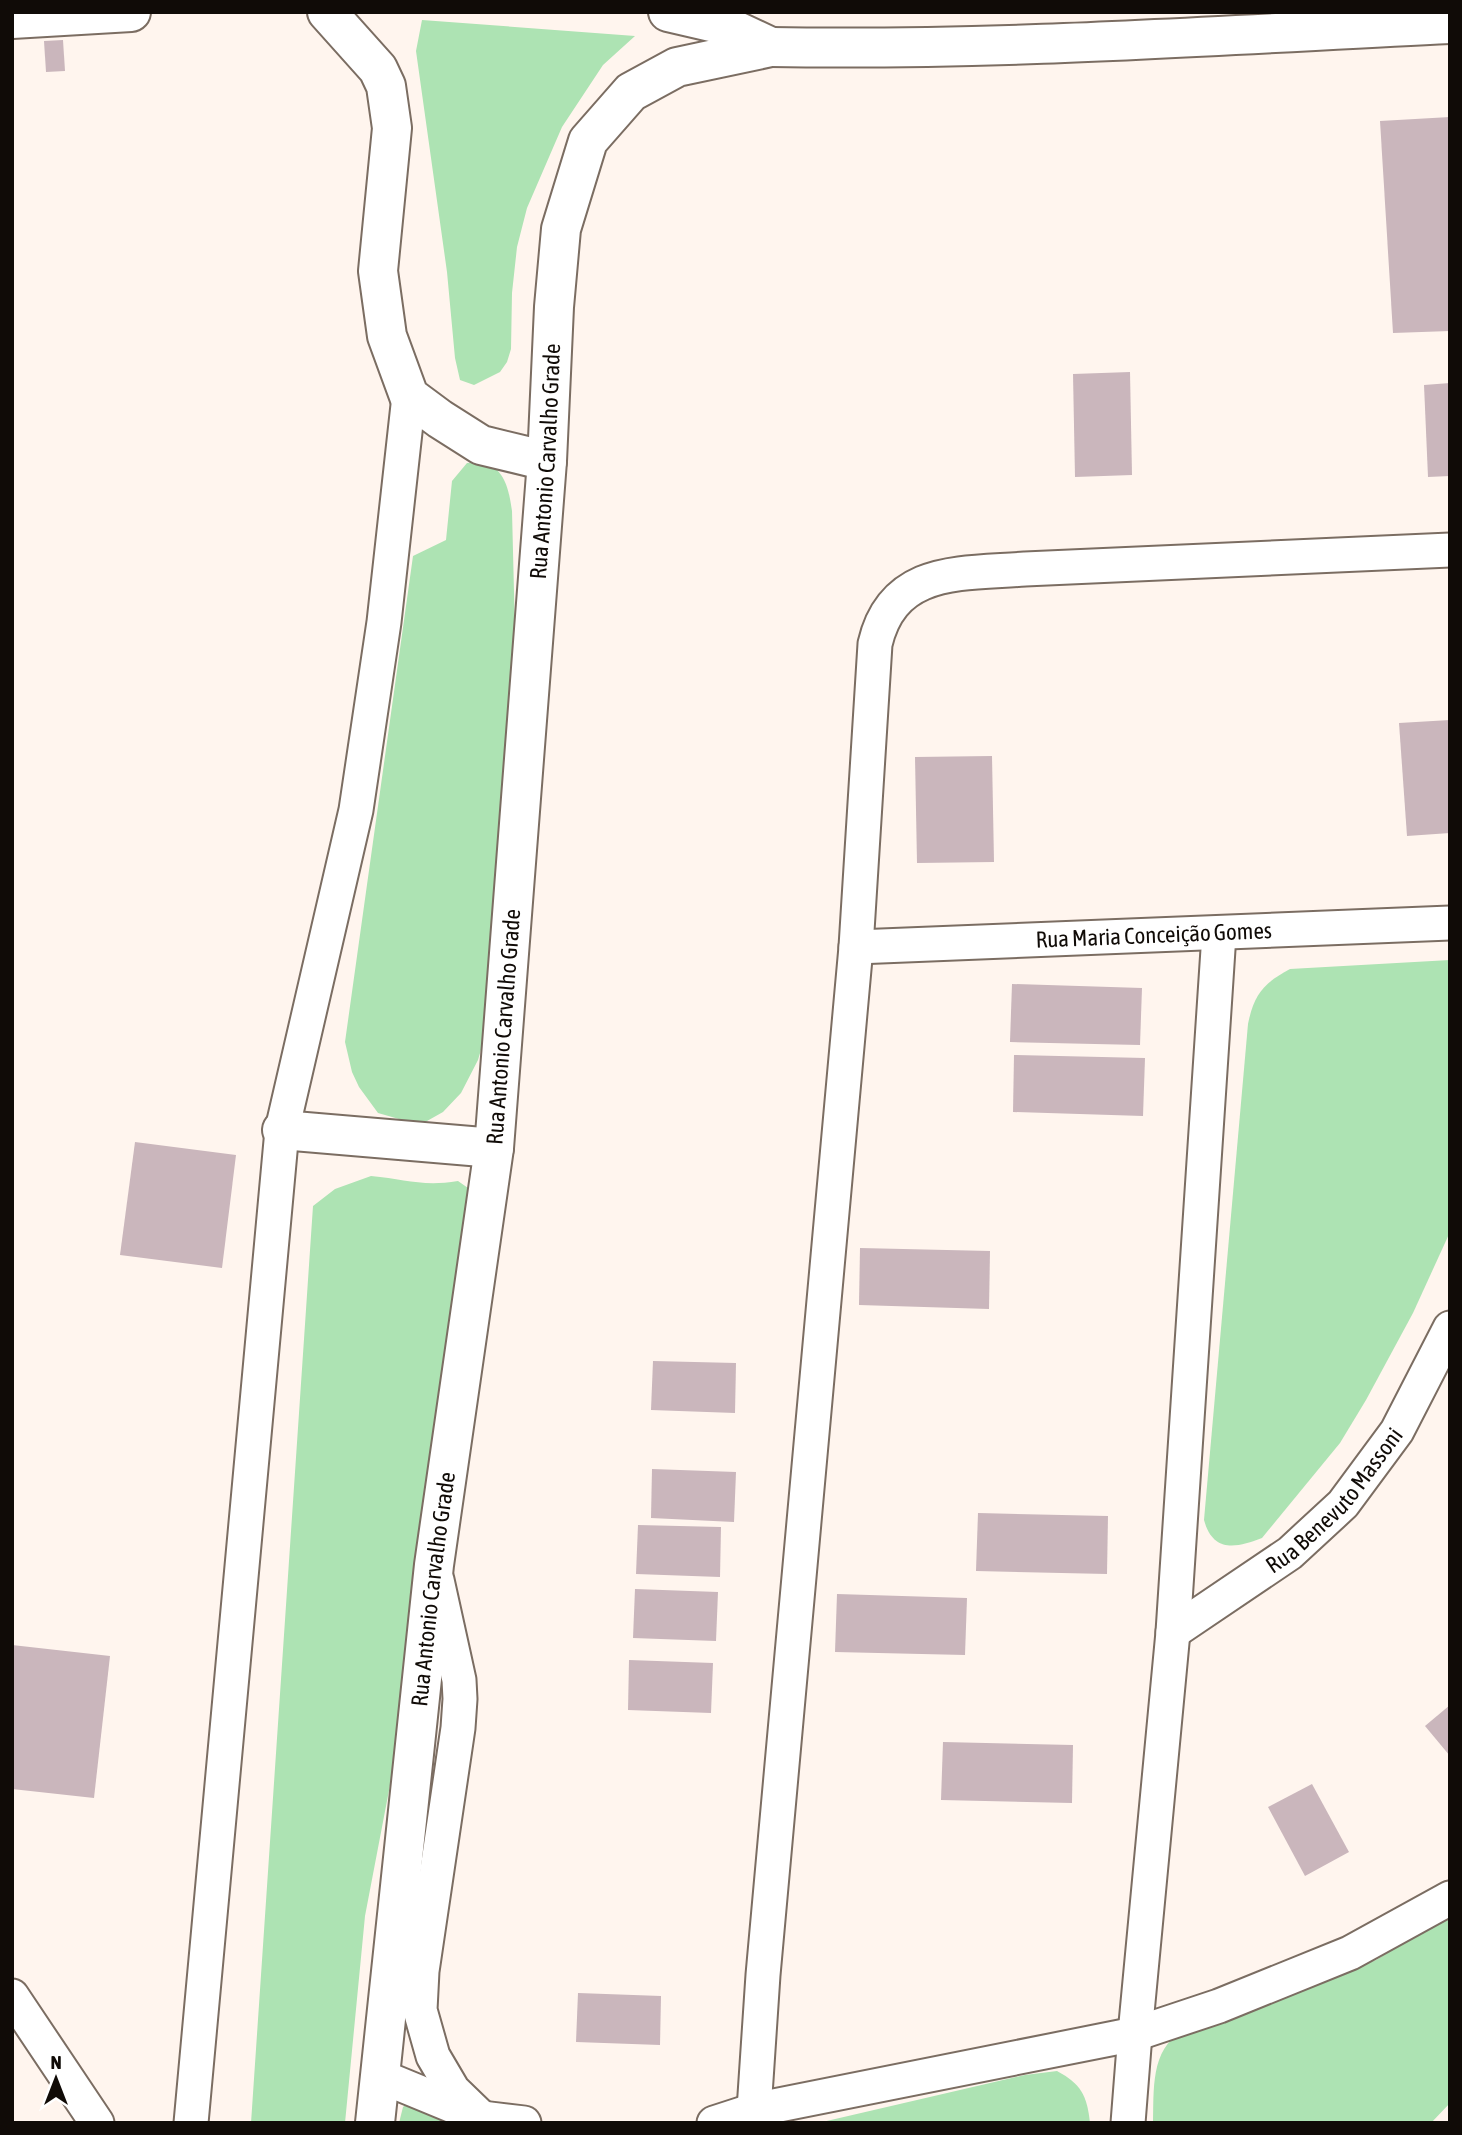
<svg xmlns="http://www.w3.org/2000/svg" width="1462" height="2135" font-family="'Asap Condensed',sans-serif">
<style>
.green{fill:#ade3b3}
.building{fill:#cab6bc}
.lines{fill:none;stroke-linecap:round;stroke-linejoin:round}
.street-casing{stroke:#7b6d62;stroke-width:37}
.primary-casing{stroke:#7b6d62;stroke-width:42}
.highway-casing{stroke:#7b6d62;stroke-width:42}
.street{stroke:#fff;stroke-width:33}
.primary{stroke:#fff;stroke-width:38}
.highway{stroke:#fff;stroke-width:38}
.labels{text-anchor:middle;stroke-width:6;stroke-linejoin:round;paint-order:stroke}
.street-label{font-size:23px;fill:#100b07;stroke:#fff}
</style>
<rect width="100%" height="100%" fill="#fff5ee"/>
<!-- green -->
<g class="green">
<polygon points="422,20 635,36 603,65 562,127 527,208 517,247 512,293 511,349 507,362 500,372 474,385 460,380 455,358 447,272 416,51"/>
<path d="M 485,462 C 506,471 509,491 512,511 L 516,673 L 493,1008 L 478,1060 L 461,1093 L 443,1112 L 427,1121 L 406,1121 L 378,1113 L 359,1087 L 352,1072 L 345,1042 L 413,556 L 446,540 L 452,481 L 467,463 Z"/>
<path d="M 1450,960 L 1450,1232 L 1413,1313 L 1366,1400 L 1340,1443 L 1262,1538 C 1236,1548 1213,1553 1204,1520 L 1248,1024 C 1254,994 1264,983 1290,969 Z"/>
<path d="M 371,1176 C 405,1179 422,1187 458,1181 L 468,1188 L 484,1208 L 395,1759 L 365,1916 L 345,2123 L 251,2123 L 313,1206 L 335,1189 Z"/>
<path d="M 1450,1914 L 1450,2103 L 1431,2123 L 1153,2123 C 1154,2091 1150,2047 1184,2031 C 1191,2028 1200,2028 1207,2027 L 1376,1960 Z"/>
<path d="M 1057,2071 C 1081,2084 1087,2095 1090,2123 L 818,2123 L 1025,2075 Z"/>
<polygon points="409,2102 436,2112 446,2123 399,2123 403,2107"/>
</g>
<!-- building -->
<g class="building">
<polygon points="63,40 65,71 46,72 44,41"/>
<polygon points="1450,117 1450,331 1393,333 1380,121"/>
<polygon points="1130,372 1132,475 1075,477 1073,374"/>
<polygon points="1450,383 1450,476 1428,477 1424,385"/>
<polygon points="1450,720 1450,833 1407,836 1399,723"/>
<polygon points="992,756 994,862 917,863 915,757"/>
<polygon points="1012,984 1142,988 1140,1045 1010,1042"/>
<polygon points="1014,1055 1145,1058 1143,1116 1013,1112"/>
<polygon points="135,1142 236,1155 222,1268 120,1255"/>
<polygon points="860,1248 990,1251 989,1309 859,1305"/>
<polygon points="653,1361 736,1363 735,1413 651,1410"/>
<polygon points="652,1469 736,1472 734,1522 651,1518"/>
<polygon points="978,1513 1108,1516 1107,1574 976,1571"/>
<polygon points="638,1525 721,1527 720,1577 636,1574"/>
<polygon points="635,1589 718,1592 716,1641 633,1638"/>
<polygon points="837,1594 967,1598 965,1655 835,1652"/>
<polygon points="12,1645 110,1656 94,1798 12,1789"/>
<polygon points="629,1660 713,1663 711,1713 628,1710"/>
<polygon points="1450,1705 1450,1756 1425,1726"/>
<polygon points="943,1742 1073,1745 1072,1803 941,1800"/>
<polygon points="1312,1784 1349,1852 1305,1876 1268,1807"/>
<polygon points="578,1993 661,1996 660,2045 576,2042"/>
</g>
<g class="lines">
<defs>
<g id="street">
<path id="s1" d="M 856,947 L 1450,923"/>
<polyline points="437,1580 459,1680 460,1699 458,1728 422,1971 420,2010 433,2056 453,2090 482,2118 482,2123"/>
<path id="s2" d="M 1173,1632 L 1290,1553 L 1343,1504 L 1397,1431 L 1450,1328"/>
<polyline points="12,1996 97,2123"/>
<polyline points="380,2076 482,2118 524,2123"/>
<path d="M 754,2110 L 763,1975 L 856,947 L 875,644 C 893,567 960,574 1025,569 L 1450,550"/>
<polyline points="191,2123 282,1130 356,810 384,622 409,396"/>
<polyline points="714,2123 754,2110 1135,2034 1219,2006 1350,1953 1450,1898"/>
<polyline points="1128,2123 1135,2034 1173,1632 1219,934"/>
</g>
<g id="primary">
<polyline points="327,12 378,69 386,86 392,128 378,271 387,336 409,396 440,419 481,445 547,461"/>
<polyline points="668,12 724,25 771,47"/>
<polyline points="12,19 131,12"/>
<polyline points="282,1130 494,1148"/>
<path id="s3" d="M 375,2123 L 434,1565 L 494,1148 L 547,461 L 554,307 L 561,229 L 588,141 L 631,92 L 677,67 L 771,47"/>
</g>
<path id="highway" d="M 771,47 C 998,51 1224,35 1450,24"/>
</defs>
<!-- street casing -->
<use href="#street" class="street-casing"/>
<!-- primary casing -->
<use href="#primary" class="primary-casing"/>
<!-- highway casing -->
<use href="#highway" class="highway-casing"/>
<!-- street -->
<use href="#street" class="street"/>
<!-- primary -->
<use href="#primary" class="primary"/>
<!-- highway -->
<use href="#highway" class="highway"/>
</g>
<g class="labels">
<!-- street labels -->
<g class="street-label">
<text dy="8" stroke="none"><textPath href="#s3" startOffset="1671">Rua Antonio Carvalho Grade</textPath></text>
<text dy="8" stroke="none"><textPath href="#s1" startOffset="298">Rua Maria Conceição Gomes</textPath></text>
<text dy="8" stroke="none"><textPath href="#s3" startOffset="1104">Rua Antonio Carvalho Grade</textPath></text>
<text dy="8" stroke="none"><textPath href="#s2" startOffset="210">Rua Benevuto Massoni</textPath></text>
<text dy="8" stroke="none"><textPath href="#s3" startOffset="537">Rua Antonio Carvalho Grade</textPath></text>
</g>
</g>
<!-- border -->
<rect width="1462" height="2135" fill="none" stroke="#100b07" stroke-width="28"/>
<!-- north arrow -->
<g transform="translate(56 2079)" stroke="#ffffff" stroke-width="5" paint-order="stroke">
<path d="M0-5L12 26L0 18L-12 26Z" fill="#100b07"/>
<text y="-10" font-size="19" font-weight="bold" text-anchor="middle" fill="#100b07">N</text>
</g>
</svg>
